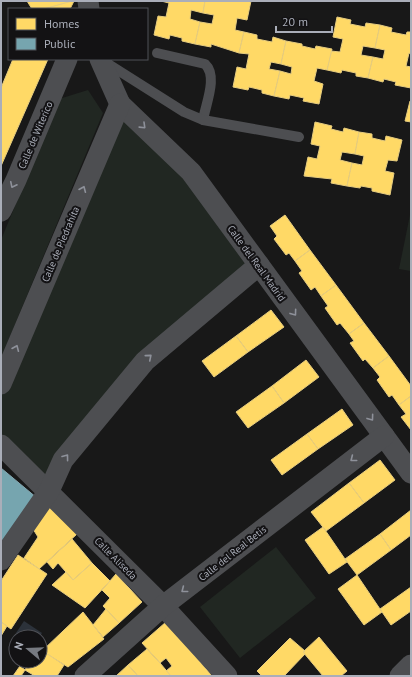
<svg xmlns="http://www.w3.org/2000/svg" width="412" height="677" font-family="'PT Sans',sans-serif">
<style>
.green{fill:#212722}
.water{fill:#2c323a}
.homes{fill:#ffd966;stroke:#e6cc7f}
.public{fill:#76a5af;stroke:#86a8b2}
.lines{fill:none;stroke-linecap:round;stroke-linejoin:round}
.service{stroke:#4d4e51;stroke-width:10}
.minor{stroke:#4d4e51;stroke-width:21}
.oneway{stroke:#8e919a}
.labels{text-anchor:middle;stroke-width:4;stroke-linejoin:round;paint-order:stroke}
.street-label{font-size:10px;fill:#aaaeb9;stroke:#131214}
</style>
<rect width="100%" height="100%" fill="#181818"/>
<!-- green -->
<g class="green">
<polygon points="88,90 103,113 1,358 1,240 59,99"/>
<polygon points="120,104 259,265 142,359 47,489 1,445 1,384"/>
<polygon points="411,210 411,271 399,269"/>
<polygon points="276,547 316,598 240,658 200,607"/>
</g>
<!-- water -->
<polygon class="water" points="24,621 42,633 39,637 22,637 16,633"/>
<!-- homes -->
<g class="homes">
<polygon points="27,1 69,1 70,2 44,9 32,9"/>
<polygon points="74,1 70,9 44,9 72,1"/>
<polygon points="161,1 205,1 203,13 191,10 190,19 200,22 195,44 182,41 182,38 170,35 169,39 154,35 158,16 166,17 169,3"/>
<polygon points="205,1 251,1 247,20 237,18 235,30 244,32 239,53 211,44 211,47 195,44 200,22 212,24 214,15 203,13"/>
<polygon points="337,17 351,20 350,24 365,27 366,23 380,25 375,48 363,46 361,55 373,57 368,78 356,76 356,73 342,70 341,73 327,70 331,51 340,52 343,39 333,37"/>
<polygon points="380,25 392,28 391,32 406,35 407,32 411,32 411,54 409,53 406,66 411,67 411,88 395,85 396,82 384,79 383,82 368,78 373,57 383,59 385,50 375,48"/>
<polygon points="244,32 257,35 257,39 272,42 273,37 286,41 281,64 271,62 269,69 280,71 274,96 262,93 262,90 249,87 248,90 233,87 237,67 246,69 249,54 239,53"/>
<polygon points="286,41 302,44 302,46 315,49 316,46 332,49 327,70 317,68 314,81 323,84 319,104 303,101 304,98 290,95 289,99 274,96 280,71 291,74 292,67 281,64"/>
<polygon points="13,59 48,59 1,166 1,88"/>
<polygon points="410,101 411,102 411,122 405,121"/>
<polygon points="315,122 332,126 331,129 343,132 344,128 359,132 355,154 342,152 340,160 352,163 347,186 331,183 332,179 304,176 308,157 317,159 320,146 311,144"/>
<polygon points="359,132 372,134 372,138 385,141 386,136 402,140 397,161 388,160 385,171 394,173 390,195 372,191 372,188 361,186 360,188 347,186 352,163 362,165 364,156 355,154"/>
<polygon points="285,215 310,250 295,261 289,253 286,255 274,239 277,236 270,226"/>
<polygon points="310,250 336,285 321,296 315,287 311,290 299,273 302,271 295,261"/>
<polygon points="336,285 364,323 349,334 340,323 337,325 325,308 328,306 321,296"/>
<polygon points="271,310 284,327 248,352 236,336"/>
<polygon points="364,323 389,356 373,368 365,359 363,361 350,343 354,341 349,334"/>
<polygon points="236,336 248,352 214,377 202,361"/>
<polygon points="389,356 411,386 411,396 399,405 392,395 389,397 377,380 380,377 373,368"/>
<polygon points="306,360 319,377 284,403 272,386"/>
<polygon points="272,386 284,403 248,428 236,412"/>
<polygon points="411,396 411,430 401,417 406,414 399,405"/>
<polygon points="342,409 353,425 318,449 307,434"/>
<polygon points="307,434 318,449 282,475 271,460"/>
<polygon points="380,460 395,480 364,503 349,483"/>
<polygon points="349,483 364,503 326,531 311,512"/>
<polygon points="50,502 77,534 39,569 24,558 38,537 33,529"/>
<polygon points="411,510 411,535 391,550 380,534"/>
<polygon points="323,527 347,562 329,574 305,540"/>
<polygon points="380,534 391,550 357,575 345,559"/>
<polygon points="72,539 92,563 73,580 58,563 53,569 47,562"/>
<polygon points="18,555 47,574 11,629 1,622 1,581"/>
<polygon points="92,563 110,581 85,608 52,585 66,572 73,580"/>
<polygon points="116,574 142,602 119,623 103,606 110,598 102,590"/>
<polygon points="357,575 382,612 364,625 338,589"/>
<polygon points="411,587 411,611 391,625 380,609"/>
<polygon points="106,609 119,623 103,637 93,625"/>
<polygon points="83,612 104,639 68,667 42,651"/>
<polygon points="1,622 7,626 1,636"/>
<polygon points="166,622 212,676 171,676 166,671 172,666 166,658 160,663 142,643"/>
<polygon points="319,637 347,671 341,676 323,676 303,652"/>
<polygon points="290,638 305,651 303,652 305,654 284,676 262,676 257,671"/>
<polygon points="40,649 64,665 57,676 35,676 25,670 30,661 40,661"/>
<polygon points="147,649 160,663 171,676 138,676 128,665"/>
<polygon points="128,665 138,676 116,676"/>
<polygon points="20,666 25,670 21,676 13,676"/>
</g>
<!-- public -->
<polygon class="public" points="1,468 37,498 1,551"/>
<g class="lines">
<!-- service -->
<g class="service">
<path d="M 157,53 L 205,64 C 218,76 206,103 203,120"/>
<polyline points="105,62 184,112 203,120 299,137"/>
</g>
<!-- minor -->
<g class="minor">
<polyline points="88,1 89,9"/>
<polyline points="100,59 120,104 191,172 411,473"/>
<polyline points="1,211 16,180 67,59"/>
<polyline points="1,384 120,104"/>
<polyline points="1,445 163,606 227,676"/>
<polyline points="1,560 49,491 63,460 145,361 259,265"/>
<polyline points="85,676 163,606 384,436"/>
<polyline points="400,676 411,665"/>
</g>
</g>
<!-- one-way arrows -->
<defs><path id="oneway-chevron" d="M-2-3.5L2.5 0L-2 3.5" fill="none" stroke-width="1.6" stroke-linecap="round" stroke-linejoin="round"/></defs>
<g class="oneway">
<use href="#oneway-chevron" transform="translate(143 126) rotate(44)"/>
<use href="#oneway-chevron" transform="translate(13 185) rotate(116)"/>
<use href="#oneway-chevron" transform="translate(83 189) rotate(-67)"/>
<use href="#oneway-chevron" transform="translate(294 313) rotate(54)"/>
<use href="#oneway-chevron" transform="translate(16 348) rotate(-67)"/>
<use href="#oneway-chevron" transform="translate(149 357) rotate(-40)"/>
<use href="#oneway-chevron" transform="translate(371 418) rotate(54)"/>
<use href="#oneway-chevron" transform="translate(66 457) rotate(-53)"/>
<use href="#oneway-chevron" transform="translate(353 459) rotate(142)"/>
<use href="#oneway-chevron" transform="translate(184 590) rotate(142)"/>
</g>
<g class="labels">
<!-- street labels -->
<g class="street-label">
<text transform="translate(35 135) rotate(-67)" y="4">Calle de Witerico</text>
<text transform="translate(60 244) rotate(-67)" y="4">Calle de Piedrahíta</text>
<text transform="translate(257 263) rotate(54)" y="4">Calle del Real Madrid</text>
<text transform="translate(232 553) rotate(-38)" y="4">Calle del Real Betis</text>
<text transform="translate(116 558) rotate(45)" y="4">Calle Aliseda</text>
</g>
</g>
<!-- border -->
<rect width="412" height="677" fill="none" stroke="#aaaeb9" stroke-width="4"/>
<!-- legend -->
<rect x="8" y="8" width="140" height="52" fill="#131214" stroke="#4f5056"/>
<rect x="16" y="18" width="20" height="12" fill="#ffd966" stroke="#4f5056"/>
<text x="44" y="28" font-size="12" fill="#aaaeb9">Homes</text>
<rect x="16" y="38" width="20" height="12" fill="#76a5af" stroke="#4f5056"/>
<text x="44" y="48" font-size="12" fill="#aaaeb9">Public</text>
<!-- north arrow -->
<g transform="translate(28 649) rotate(289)"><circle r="19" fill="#131214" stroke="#4f5056"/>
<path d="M0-3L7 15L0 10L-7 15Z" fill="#777a81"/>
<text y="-6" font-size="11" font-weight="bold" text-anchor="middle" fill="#aaaeb9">N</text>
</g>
<!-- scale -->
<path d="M276 26v6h56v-6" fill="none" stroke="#aaaeb9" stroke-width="2"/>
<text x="282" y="26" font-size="12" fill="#aaaeb9" stroke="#131214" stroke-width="3" paint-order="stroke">20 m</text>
</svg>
